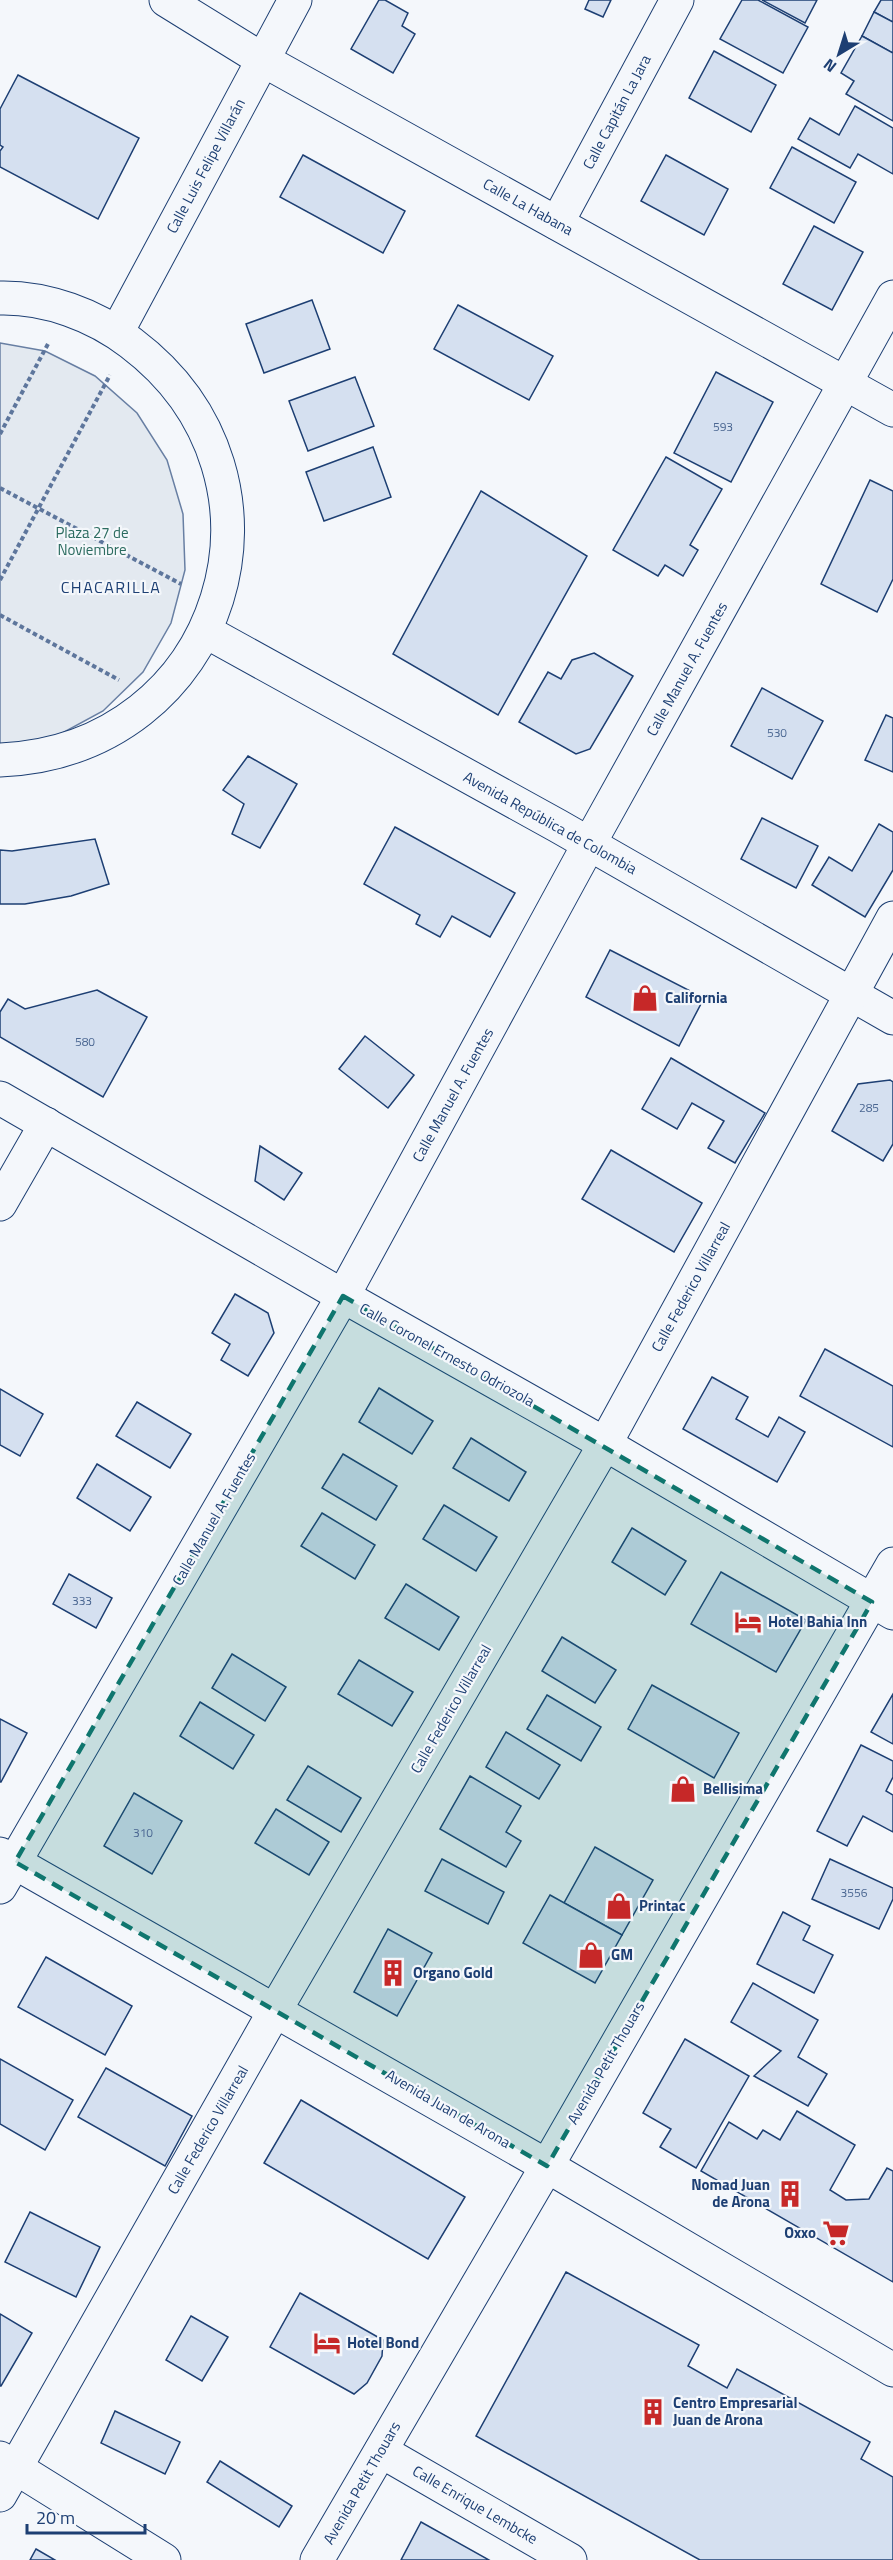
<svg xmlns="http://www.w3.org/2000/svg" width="893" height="2560" font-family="'Titillium Web',sans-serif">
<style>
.green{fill:#e3e9f0;stroke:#687fa3;stroke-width:1.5}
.building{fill:#d5e0f0;stroke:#1d3f73;stroke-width:1.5}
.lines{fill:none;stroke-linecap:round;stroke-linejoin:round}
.minor-casing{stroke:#1d3f73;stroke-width:35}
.major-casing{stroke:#1d3f73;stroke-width:35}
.path{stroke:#5e769c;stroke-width:4;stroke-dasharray:4.5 3;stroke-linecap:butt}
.minor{stroke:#f4f7fb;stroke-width:33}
.major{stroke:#f4f7fb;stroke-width:33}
.marked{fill:#0f766e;fill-opacity:0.2;stroke:#0f766e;stroke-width:4.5;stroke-dasharray:12 8;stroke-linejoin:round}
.labels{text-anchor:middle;stroke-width:4.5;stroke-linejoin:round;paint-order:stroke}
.number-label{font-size:12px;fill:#4b6792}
.street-label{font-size:15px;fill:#1d3f73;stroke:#f4f7fb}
.park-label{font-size:15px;fill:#2c6c60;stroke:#f4f7fb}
.poi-label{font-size:15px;font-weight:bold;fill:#1d3f73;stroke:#f4f7fb;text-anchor:start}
.neighbourhood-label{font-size:16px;letter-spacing:1.5px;fill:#1d3f73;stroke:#f4f7fb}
</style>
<rect width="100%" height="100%" fill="#f4f7fb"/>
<!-- green -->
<polygon class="green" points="0,343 45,351 95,376 137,413 167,460 183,514 185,570 171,623 143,672 103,711 55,737 0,750"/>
<!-- building -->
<g class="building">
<polygon points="379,0 385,0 408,13 402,26 415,34 393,73 351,49"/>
<polygon points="589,0 611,0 603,17 585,9"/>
<polygon points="742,0 758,0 808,27 783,73 720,39"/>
<polygon points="762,0 817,0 805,23"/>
<polygon points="881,0 893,0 893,22 874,12"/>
<polygon points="874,12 893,22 893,53 862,36"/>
<polygon points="862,36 893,53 893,121 846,94 854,81 841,73"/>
<polygon points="714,51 776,85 751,132 689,98"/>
<polygon points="18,75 139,138 98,219 0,167 0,151 3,147 0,145 0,109"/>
<polygon points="855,106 893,128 893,174 858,154 850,168 798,139 810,118 839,135"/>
<polygon points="792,147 856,182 834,223 770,188"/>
<polygon points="303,155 405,211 383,253 280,197"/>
<polygon points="666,155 728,189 704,235 641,201"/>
<polygon points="814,226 863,252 832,310 783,284"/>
<polygon points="312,300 330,349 264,373 246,324"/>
<polygon points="458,305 553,356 529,400 434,349"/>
<polygon points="716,372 773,402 731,482 674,453"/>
<polygon points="355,377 374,426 308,451 289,401"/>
<polygon points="373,447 391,497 324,521 306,472"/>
<polygon points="666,457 722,489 690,545 698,550 683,576 665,565 658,576 613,550"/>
<polygon points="870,480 893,491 893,579 877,612 821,584"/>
<polygon points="481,491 587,556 498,715 393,654"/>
<polygon points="594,653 633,676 590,749 576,754 519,722 548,672 561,679 572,660"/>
<polygon points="762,688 823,721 792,779 731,746"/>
<polygon points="886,715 893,718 893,772 865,760"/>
<polygon points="248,756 297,784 260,848 232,834 244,804 223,790"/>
<polygon points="762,818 818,846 796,888 741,859"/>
<polygon points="879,824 893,832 893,870 865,917 812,885 829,857 852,871"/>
<polygon points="395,827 515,893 490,937 452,916 440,937 416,924 420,915 364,884"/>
<polygon points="95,839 109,884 71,896 25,904 0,904 0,850 12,851"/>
<polygon points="610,950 704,998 679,1046 586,997"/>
<polygon points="97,990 147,1017 103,1097 0,1037 0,1012 8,999 25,1009"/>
<polygon points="365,1036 414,1075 388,1108 339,1069"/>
<polygon points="671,1058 765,1113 735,1163 708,1148 724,1121 692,1103 677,1129 642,1109"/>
<polygon points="890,1080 893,1082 893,1144 883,1161 832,1131 858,1084"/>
<polygon points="260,1146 302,1173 284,1200 255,1181"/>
<polygon points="611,1150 702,1203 674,1252 582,1199"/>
<polygon points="235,1294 268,1313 274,1333 248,1376 221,1360 230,1344 212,1333"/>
<polygon points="825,1349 893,1386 893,1447 800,1396"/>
<polygon points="712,1377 748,1397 736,1419 768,1437 779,1417 805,1432 777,1482 683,1429"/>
<polygon points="379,1388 433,1421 412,1454 359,1422"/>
<polygon points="0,1389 43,1414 20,1456 0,1445"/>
<polygon points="137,1402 191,1434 170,1468 116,1436"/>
<polygon points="471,1438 526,1472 509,1501 453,1468"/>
<polygon points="343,1454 397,1486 376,1520 322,1488"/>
<polygon points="97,1464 151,1497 130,1531 77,1498"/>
<polygon points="444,1505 497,1537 476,1571 423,1539"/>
<polygon points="322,1513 375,1545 355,1579 301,1546"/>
<polygon points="632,1528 686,1561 665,1595 612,1562"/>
<polygon points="721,1572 806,1620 776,1672 691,1624"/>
<polygon points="69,1574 112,1598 96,1628 53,1604"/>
<polygon points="406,1584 459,1617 439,1650 385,1618"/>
<polygon points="562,1637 616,1670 595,1703 542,1671"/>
<polygon points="232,1654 286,1687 265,1721 212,1688"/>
<polygon points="359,1660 413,1692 392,1726 338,1694"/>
<polygon points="652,1685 739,1733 714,1778 628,1729"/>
<polygon points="893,1694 893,1744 871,1732"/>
<polygon points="547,1695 601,1727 581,1761 527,1729"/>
<polygon points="200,1702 254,1735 233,1769 180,1736"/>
<polygon points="0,1719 27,1733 1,1782 0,1782"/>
<polygon points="506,1732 560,1765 539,1799 486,1767"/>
<polygon points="861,1745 893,1761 893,1777 886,1791 893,1795 893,1832 863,1816 847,1846 817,1831"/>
<polygon points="308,1766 361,1798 341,1832 287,1800"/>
<polygon points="470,1776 521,1806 506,1832 521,1841 506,1867 440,1829"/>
<polygon points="134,1793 182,1821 152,1874 104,1846"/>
<polygon points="276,1809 329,1842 309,1875 255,1843"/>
<polygon points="595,1847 653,1880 622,1935 564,1903"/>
<polygon points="442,1859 504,1892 488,1924 425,1891"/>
<polygon points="830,1859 893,1888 893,1899 879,1929 812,1899"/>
<polygon points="550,1895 622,1935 595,1983 523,1943"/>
<polygon points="783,1912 810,1926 803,1940 833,1955 814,1993 757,1964"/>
<polygon points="388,1929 432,1953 397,2016 354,1992"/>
<polygon points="46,1957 132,2006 105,2055 18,2007"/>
<polygon points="753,1983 818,2020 798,2057 827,2074 808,2106 754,2076 781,2051 731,2022"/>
<polygon points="685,2039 749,2076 696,2168 660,2147 671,2129 643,2113"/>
<polygon points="0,2059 73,2100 45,2150 0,2124"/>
<polygon points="106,2068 192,2116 165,2166 78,2117"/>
<polygon points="301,2100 465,2197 428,2259 264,2163"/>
<polygon points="797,2111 855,2145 830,2190 846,2200 869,2199 887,2168 893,2171 893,2282 701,2171 729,2122 757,2139 763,2130 780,2140"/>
<polygon points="30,2212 100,2247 76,2297 5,2262"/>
<polygon points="566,2272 699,2345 688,2366 727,2388 737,2369 870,2442 861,2459 893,2477 893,2560 700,2560 476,2436"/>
<polygon points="300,2293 383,2340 382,2356 367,2383 354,2394 270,2347"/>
<polygon points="0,2314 32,2333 1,2386 0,2386"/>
<polygon points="191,2316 228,2337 202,2381 166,2360"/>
<polygon points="115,2411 180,2442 165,2474 101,2443"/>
<polygon points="220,2461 292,2506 279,2527 207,2482"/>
<polygon points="421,2522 489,2560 401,2560"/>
<polygon points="36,2549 55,2560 30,2560"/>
</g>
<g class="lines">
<defs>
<g id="minor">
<polyline points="166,0 263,60 893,410"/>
<polyline points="557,223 677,0"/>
<path d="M 0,298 C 46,297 95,315 131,343 C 310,478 225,751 0,760"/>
<polyline points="117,332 295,0"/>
<polyline points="205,631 558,826 893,1018"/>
<polyline points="0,1098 343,1296 605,1444 893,1613"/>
<polyline points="0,1204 46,1124"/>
<polyline points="0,1854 547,2166 893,2370"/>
<polyline points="0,1887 343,1296 589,844 893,297"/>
<polyline points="381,2451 570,2560"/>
<polyline points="0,2458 164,2560"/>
<polyline points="0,2495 281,2000 605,1444 893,918"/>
</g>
<polyline id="major" points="317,2560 547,2166 893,1564"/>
</defs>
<!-- minor casing -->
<use href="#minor" class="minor-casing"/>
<!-- major casing -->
<use href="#major" class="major-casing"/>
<!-- path -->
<g class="path">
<polyline points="0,434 49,342"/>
<polyline points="0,488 181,584"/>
<polyline points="0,580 110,375"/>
<polyline points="0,615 119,680"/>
</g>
<!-- minor -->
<use href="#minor" class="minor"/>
<!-- major -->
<use href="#major" class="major"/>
</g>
<!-- marked area -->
<path class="marked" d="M 343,1296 L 872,1602 L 547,2166 L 15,1862 Z"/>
<!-- icons -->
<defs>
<symbol id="shop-bare" viewBox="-9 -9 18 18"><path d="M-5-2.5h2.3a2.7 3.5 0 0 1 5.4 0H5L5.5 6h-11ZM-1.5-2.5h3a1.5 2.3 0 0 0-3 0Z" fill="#c62828" stroke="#f4f7fb" stroke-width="2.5" paint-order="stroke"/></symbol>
<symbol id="hotel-bare" viewBox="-9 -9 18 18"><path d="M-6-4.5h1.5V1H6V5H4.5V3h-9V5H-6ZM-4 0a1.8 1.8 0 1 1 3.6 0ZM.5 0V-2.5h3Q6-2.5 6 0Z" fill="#c62828" stroke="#f4f7fb" stroke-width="2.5" paint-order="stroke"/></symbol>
<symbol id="building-bare" viewBox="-9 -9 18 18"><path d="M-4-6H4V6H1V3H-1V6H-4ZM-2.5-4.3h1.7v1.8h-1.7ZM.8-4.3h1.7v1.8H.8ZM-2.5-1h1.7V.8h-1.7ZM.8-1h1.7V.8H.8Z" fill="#c62828" stroke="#f4f7fb" stroke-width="2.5" paint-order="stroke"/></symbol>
<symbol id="supermarket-bare" viewBox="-9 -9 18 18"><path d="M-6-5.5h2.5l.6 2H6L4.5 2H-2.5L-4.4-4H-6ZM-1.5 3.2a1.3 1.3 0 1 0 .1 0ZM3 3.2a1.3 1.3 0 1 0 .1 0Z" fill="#c62828" stroke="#f4f7fb" stroke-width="2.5" paint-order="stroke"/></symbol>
</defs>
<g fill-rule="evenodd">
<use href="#shop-bare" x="626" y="979" width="38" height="38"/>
<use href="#hotel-bare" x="729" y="1603" width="38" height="38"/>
<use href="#shop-bare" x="664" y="1770" width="38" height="38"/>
<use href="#shop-bare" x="600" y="1887" width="38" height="38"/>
<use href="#shop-bare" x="572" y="1936" width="38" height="38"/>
<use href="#building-bare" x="374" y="1954" width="38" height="38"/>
<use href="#building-bare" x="771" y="2175" width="38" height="38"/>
<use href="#supermarket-bare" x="817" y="2214" width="38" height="38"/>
<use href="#hotel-bare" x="308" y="2324" width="38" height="38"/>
<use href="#building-bare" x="634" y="2393" width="38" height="38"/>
</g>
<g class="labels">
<!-- number labels -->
<g class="number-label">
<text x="723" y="431">593</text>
<text x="777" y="737">530</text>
<text x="85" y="1046">580</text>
<text x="869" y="1112">285</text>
<text x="82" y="1605">333</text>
<text x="143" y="1837">310</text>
<text x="854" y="1897">3556</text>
</g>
<!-- street labels -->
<g class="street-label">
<text transform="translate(617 112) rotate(-62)" y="5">Calle Capitán La Jara</text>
<text transform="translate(206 166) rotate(-62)" y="5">Calle Luis Felipe Villarán</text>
<text transform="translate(528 207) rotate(29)" y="5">Calle La Habana</text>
<text transform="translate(687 669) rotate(-61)" y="5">Calle Manuel A. Fuentes</text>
<text transform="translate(550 823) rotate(29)" y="5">Avenida República de Colombia</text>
<text transform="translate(453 1095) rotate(-61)" y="5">Calle Manuel A. Fuentes</text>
<text transform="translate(691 1287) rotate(-61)" y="5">Calle Federico Villarreal</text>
<text transform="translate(447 1355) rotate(29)" y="5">Calle Coronel Ernesto Odriozola</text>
<text transform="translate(214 1519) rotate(-60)" y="5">Calle Manuel A. Fuentes</text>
<text transform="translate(451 1709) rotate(-60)" y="5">Calle Federico Villarreal</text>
<text transform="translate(606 2063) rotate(-60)" y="5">Avenida Petit Thouars</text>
<text transform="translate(448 2109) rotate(30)" y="5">Avenida Juan de Arona</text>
<text transform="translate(208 2130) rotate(-60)" y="5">Calle Federico Villarreal</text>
<text transform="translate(362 2483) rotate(-60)" y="5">Avenida Petit Thouars</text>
<text transform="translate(475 2505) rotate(30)" y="5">Calle Enrique Lembcke</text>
</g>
<!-- park labels -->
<g class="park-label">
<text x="92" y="538">Plaza 27 de<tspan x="92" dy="17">Noviembre</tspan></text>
</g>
<!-- poi labels -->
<g class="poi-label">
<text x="665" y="1003">California</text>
<text x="768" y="1627">Hotel Bahia Inn</text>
<text x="703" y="1794">Bellisima</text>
<text x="639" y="1911">Printac</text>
<text x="611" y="1960">GM</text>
<text x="413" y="1978">Organo Gold</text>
<text x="770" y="2190" text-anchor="end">Nomad Juan<tspan x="770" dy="17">de Arona</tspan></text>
<text x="816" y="2238" text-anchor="end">Oxxo</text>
<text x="347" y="2348">Hotel Bond</text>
<text x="673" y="2408">Centro Empresarial<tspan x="673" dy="17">Juan de Arona</tspan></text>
</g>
<!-- neighbourhood labels -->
<g class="neighbourhood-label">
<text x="111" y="593">CHACARILLA</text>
</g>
</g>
<!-- north arrow -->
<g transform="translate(839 54) rotate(218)" stroke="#f4f7fb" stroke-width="4.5" paint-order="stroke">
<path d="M0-4.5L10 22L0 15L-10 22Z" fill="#1d3f73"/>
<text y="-9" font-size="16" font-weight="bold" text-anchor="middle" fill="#1d3f73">N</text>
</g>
<!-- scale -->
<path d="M27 2524v9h118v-9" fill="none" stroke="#1d3f73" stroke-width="3"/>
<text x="36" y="2524" font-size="18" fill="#1d3f73" stroke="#f4f7fb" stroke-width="4.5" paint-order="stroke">20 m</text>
</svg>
